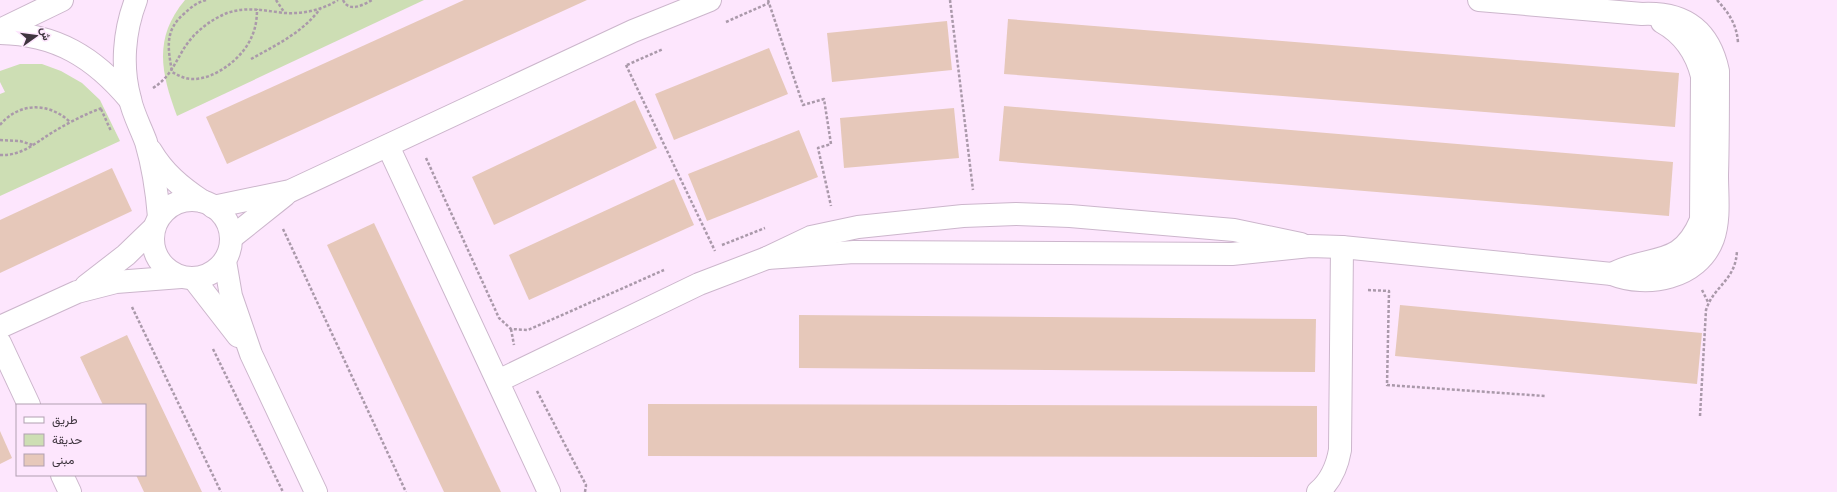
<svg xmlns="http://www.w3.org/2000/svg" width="1837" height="492" font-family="Montserrat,Vazirmatn,sans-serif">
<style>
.green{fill:#cddeb4}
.building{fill:#e6c8ba}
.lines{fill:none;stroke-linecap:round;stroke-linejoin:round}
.minor-casing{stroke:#ccb6cc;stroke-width:24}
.path{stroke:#a9a;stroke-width:2.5;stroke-dasharray:3 2;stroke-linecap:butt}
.minor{stroke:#fff;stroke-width:22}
</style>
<rect width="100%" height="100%" fill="#fde6fd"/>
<!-- green -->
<g class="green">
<path d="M 185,0 L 424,0 L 177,116 C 161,73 153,38 185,0 Z"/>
<polygon points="20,64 42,64 61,71 82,83 100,100 120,141 0,196 0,94 5,92 0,82 0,71"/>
</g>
<!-- building -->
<g class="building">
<polygon points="464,0 587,0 227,164 206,117"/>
<polygon points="1008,19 1679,73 1675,127 1004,74"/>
<polygon points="947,21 952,70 832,82 827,33"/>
<polygon points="769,48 788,94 674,140 655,94"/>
<polygon points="635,100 657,148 494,225 472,177"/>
<polygon points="1004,106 1673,162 1669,216 999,161"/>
<polygon points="954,108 959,158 844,168 840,118"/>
<polygon points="799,130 818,177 707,221 688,174"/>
<polygon points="112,168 132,211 0,273 0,220"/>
<polygon points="674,179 694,225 529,300 509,255"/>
<polygon points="374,223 501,492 444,492 327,245"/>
<polygon points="1400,305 1702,333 1697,384 1395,356"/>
<polygon points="799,315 1316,319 1315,372 799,368"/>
<polygon points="127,335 202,492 144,492 136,475 145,475 145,405 103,405 80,357"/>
<polygon points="648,404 1317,406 1317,457 648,456"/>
<polygon points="0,431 12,458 0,464"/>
</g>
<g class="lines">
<defs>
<g id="minor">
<path d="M 136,0 C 124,31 121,67 130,99 C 133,114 141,128 146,142 C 153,166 157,192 159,217"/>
<polyline points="0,30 62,0"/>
<path d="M 0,33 C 56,34 94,57 130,100"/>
<polyline points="388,146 549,492"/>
<path d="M 151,151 C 164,173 181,187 202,201"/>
<circle cx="192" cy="239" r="39"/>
<polyline points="213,207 290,191 633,31 710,0"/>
<polyline points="231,238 285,195"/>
<path d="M 767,258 L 854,252 L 1232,254 L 1310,246 L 1342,247 L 1612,274 C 1647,288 1698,279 1713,239 C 1720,219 1717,196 1717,175 C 1718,141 1718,106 1718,71 C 1709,30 1684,12 1642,14 L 1479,0"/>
<polyline points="225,261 231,296 251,354 316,492"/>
<path d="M 1612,274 C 1652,253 1680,270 1701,220 L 1702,76 C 1696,52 1684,34 1662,22"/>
<polyline points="193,278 238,336"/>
<polyline points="86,286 126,255 154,228"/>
<polyline points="0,327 77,292 116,282 181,277"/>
<polyline points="0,343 29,405"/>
<polyline points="498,381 699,284 767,258 811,237 858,227 963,216 1016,214 1070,216 1234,230 1301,244"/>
<polyline points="62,475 70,492"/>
<path d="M 1318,492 C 1331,481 1337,467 1340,450 L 1342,247"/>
</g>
</defs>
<!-- minor casing -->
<use href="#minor" class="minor-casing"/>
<!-- path -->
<g class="path">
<path d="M 206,0 C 198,2 191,7 185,13 C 164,30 168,48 172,72 C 178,75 184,79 192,79 C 215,80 244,57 252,36 C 256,27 257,18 257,9"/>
<polyline points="276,0 284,12"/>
<path d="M 343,0 C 349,13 363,5 372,0"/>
<polyline points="768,0 803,105 824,99 831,144 818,148 831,206"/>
<polyline points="950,0 973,190"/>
<path d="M 1717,0 C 1729,13 1737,25 1738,43"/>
<polyline points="726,22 769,3"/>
<path d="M 251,59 C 276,45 302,33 320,9"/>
<polyline points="626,65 715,251"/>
<polyline points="627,65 663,49"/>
<path d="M 153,88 C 169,78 174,65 183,50 C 193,33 210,20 227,13 C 248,6 265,11 285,13 C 304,14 322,10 338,0"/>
<polyline points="101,109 111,131"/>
<path d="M 0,125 C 19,102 49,102 70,122"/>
<polyline points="0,140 20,141 33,145"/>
<path d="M 0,155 C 22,156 35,143 53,132 C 68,123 85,114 102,108"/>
<polyline points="426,158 499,318 511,329 528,330 664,270"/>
<polyline points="283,229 406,492"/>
<polyline points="722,245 765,228"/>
<polyline points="1368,290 1389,291 1387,385 1545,396"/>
<polyline points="1702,290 1708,302"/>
<polyline points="132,307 221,492"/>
<polyline points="511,329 514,345"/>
<polyline points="213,349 283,492"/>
<polyline points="537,391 586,485 585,492"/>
<path d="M 1700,416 L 1706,310 C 1714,285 1736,281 1737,250"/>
</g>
<!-- minor -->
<use href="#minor" class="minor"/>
</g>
<!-- legend -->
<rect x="16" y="404" width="130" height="72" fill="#fde6fd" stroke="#b19fb1"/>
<rect x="24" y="417" width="20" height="6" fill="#ffffff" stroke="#b19fb1"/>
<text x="52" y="424" font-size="12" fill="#3e353e">طريق</text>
<rect x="24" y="434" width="20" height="12" fill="#cddeb4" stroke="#b19fb1"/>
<text x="52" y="444" font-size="12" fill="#3e353e">حديقة</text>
<rect x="24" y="454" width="20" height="12" fill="#e6c8ba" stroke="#b19fb1"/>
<text x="52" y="464" font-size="12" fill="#3e353e">مبنى</text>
<!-- north arrow -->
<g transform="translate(36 36) rotate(76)" stroke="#fde6fd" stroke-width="3" paint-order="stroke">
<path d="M0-3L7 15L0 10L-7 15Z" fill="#3e353e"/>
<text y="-6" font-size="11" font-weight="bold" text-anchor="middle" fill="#3e353e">ش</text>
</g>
</svg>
